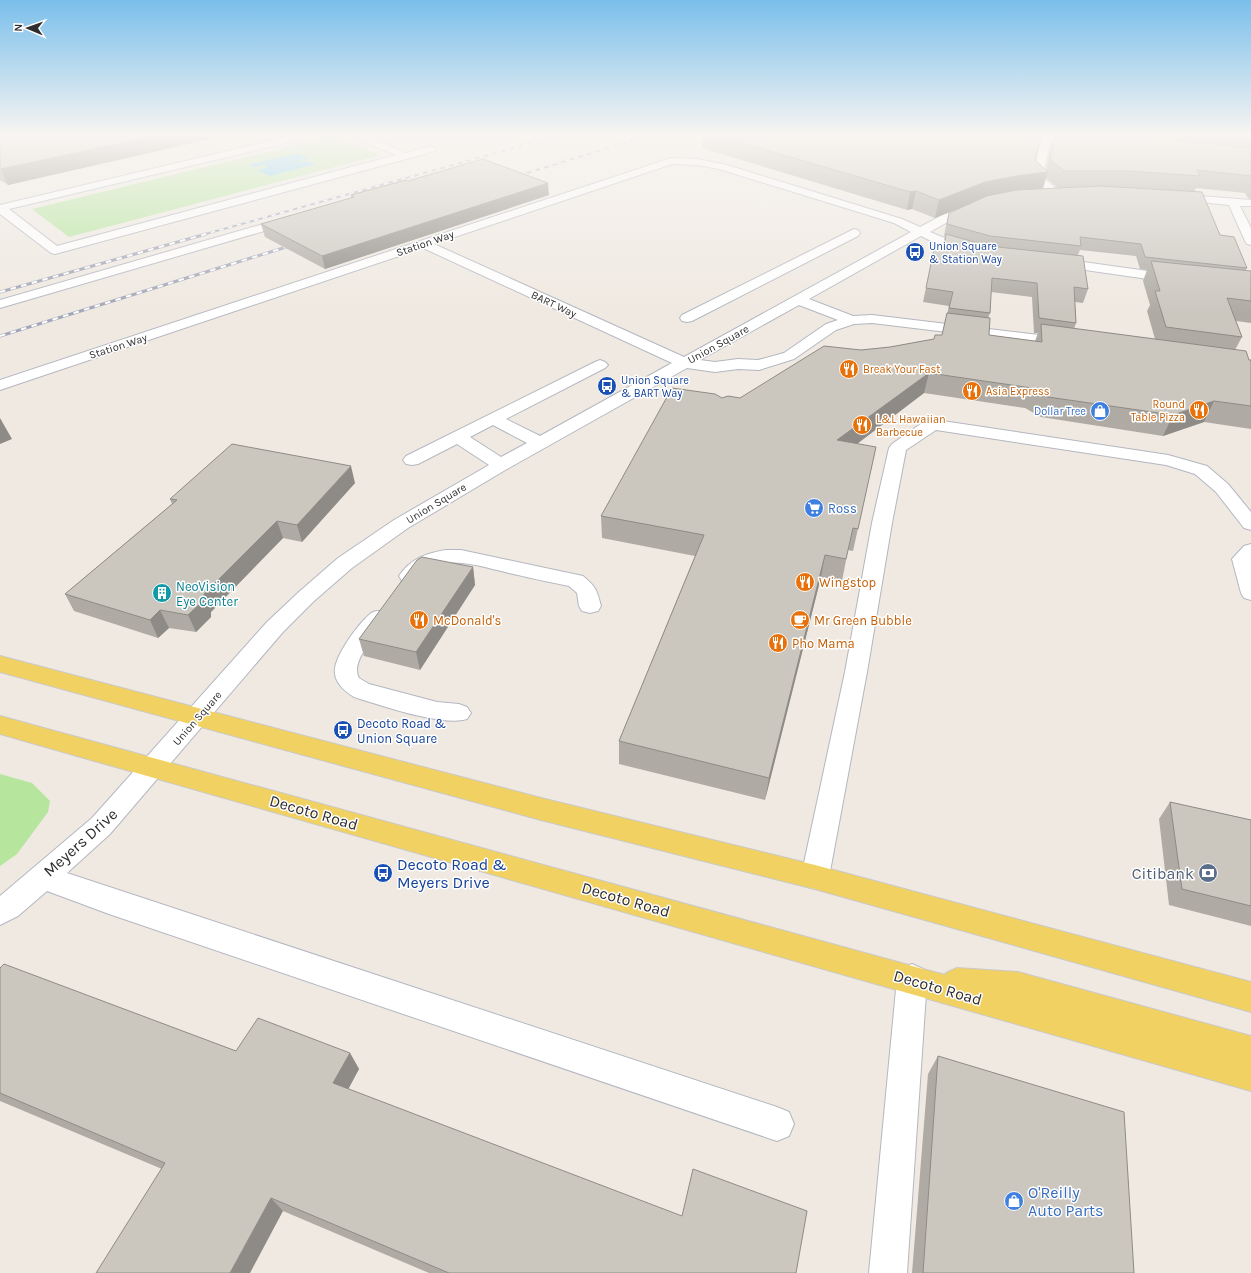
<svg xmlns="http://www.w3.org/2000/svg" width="1251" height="1273" font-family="Karla,sans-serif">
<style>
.green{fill:#b6e59e}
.water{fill:#75cff0}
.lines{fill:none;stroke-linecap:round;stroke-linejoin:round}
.minor-casing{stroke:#b4b7c1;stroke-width:2}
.major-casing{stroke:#c9c9c9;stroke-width:2}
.minor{fill:#fff;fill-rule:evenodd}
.major{fill:#f2d163;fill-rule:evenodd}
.rail-far1-casing{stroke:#a3a6b8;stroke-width:2}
.rail-casing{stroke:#a3a6b8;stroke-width:3}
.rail-far1{stroke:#fff;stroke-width:1.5;stroke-dasharray:4.5;stroke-linecap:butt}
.rail{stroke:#fff;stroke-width:2;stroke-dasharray:5.5;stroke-linecap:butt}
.wall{fill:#afaba4;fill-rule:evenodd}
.shaded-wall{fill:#8e8b86}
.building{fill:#cbc7bf;stroke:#8e8b86}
.labels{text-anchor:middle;stroke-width:3;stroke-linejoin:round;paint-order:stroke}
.far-street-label{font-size:11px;fill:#2e2e2e;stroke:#fff}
.far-transit-label{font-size:11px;fill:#164399;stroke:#fff;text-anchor:start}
.far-food-label{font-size:11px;fill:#c56008;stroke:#fff;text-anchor:start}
.far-shop-label{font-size:11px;fill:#366cbe;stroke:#fff;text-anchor:end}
.shop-label{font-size:13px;fill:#366cbe;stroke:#fff;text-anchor:start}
.food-label{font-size:13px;fill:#c56008;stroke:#fff;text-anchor:start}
.culture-label{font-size:13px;fill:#0d838f;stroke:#fff;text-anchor:start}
.transit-label{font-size:13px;fill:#164399;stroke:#fff;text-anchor:start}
.near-street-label{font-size:16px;fill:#2e2e2e;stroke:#fff}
.near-transit-label{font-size:16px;fill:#164399;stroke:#fff;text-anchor:start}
.near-service-label{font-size:16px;fill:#4e5e75;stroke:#fff;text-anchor:end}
.near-shop-label{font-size:16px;fill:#366cbe;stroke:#fff;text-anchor:start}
</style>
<rect width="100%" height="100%" fill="#efe9e1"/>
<path class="green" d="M333,136L380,155L69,237L32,209Z
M0,774L32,783L50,801L48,812L17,854L0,866Z"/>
<path class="water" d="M297,153L309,158L299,161L302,162L308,161L316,164L270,176L257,170L268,167L264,165L254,167L248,165Z"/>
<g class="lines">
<defs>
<path id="minor" d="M295,135H312L307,138L9,209L57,246L396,155L353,137L351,135H364L406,153L431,146L436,149L435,151L410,158L55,254L51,253L0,214V205Z
M1005,135H1036L1083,140L1088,143L1083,146L1050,142L1043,177L1061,193L1055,196L1051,195L1032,178L1041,141L1010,138Z
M671,158L697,159L727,165L902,219L920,227C934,220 965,200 979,204L981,206L979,208L960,215L930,232L942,237L976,247L978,250L976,253C965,255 932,242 921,236L809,299L853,316L872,315L1065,338L1070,339L1072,342L1070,345L1065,346L872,323L854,324L836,330L794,359L759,370L738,369L715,372L687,368L507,469L408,528L352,568L314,601L283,632L110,834L67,873L777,1107L789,1112L794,1124L789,1136L777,1141L109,914L47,891L18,916L0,925V896L92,818L267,622L300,591L338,558L394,520L489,465L457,444L418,464L412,465L406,464L403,460L406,456L595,362L600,360L605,362L608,365L605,368L506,419L540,436L672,363L423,248L0,390V380ZM672,164L697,165L719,169L894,223L911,232L684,357L434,244ZM799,305L838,320L826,324L784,353L758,360L738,359L715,362L700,360ZM493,425L527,443L501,457L470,437Z
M1174,194L1251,200V206H1240L1251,228V245L1247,244L1245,241L1229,205L1170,199L1168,197Z
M291,216L295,218L297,220L295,222L0,308V300Z
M854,229L858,230L860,233L858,236L692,321L687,322L682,321L680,318L682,315Z
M1055,258L1176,275L1181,276L1183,279L1181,282L1176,283L1050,265L1049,262L1050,259Z
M936,420L1168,455L1207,466L1228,484L1251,512V530L1244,528L1216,492L1195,474L1166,465L936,430L906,450L892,523L867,672L829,877L825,886L815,889L805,886L801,877L845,672L872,523L889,448L892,444L922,423Z
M1251,544V600L1244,598L1241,593L1232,559L1244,546Z
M446,550H461L583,576C596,587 597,590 601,606L598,611L590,613L582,611L579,606L577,593L569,586C545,581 521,576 497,570C480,566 462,561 445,563C425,565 421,586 402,581L399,576C410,559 427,553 446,550Z
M378,611L386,613L389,618C380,632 349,660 359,678L369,684L437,702L459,704L467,707L471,713L467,719C443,727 380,705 354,697C346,692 336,684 335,674C332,659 358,624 370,614C372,612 375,611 378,611Z
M912,964L923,969L927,979L907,1273H869L897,979L901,969Z"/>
<path id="major" d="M0,656L541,798L815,865L1251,982V1012L815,889L541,820L0,672Z
M0,716L945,975L946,973L957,968L1018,972L1251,1036V1091L0,734Z"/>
</defs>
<use href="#minor" class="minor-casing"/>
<use href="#major" class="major-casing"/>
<use href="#minor" class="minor"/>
<use href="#major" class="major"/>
<defs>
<path id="rail-far1" d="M514,177L650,135
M202,235L560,135"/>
<path id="rail" d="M0,292L206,234
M0,336L296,244"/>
</defs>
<use href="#rail-far1" class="rail-far1-casing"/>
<use href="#rail" class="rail-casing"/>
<use href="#rail-far1" class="rail-far1"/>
<use href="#rail" class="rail"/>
</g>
<path class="wall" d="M0,135L210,139L8,185L0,180Z
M702,135H1042L1035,160L1046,171L1051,145L1054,136L1045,135H1251V199L1248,198L1245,193L1196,188L1194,192L1220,235L1247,268L1245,271H1251V323L1236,321L1242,337L1235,350L1249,360H1251V429L1204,422L1163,436L1041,417L1025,408L924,393L857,444L876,447L853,551L848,550L842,581L821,577L765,800L619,764V741L695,556L602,538L601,516L722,398H740L861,350L890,347L934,339L942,335L949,306L923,302L934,249L942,250L945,236H944L946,225L949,213L955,210L935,218L912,209L907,210L702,148ZM1046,178L1058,188L1043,189ZM1080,250L1136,256L1140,269L1147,270L1143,281L1150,305L1147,311L1155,339L1074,329L1076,323L1075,302L1083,303L1088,289L1078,255ZM991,292L1032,297L1034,333H1038L1035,341L989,335L988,318L990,313Z
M408,181L549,195L325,269L265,237L261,224L351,198V195Z
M355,483L302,542L283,538L211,612V617L196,632L169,628L158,638L74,611L65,594L172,504L170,499Z
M473,567L475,585L420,670L364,656L359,639Z
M1170,802L1251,820V926L1169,905L1159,819Z
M0,968L236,1051L350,1053L359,1069L348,1089L796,1273H429L283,1211L162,1169L0,1101Z
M938,1056L1134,1273H912L928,1074Z"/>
<path class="shaded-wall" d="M158,135H209L210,139L8,185L1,169Z
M1048,172L1042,190L980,200L935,218L939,200L985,182L1016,176Z
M548,183L549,195L325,269L322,256Z
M916,191L912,209L907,210L910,192Z
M929,373L924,393L833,462L837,440Z
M1214,401L1204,422L1163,436L1173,415Z
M0,418L12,439L0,444Z
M351,466L355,483L302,542L297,525Z
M277,521L283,538L211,612V617L196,632L188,615L204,594Z
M825,555L821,577L765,800L769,778Z
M473,567L475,585L420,670L416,652Z
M160,610L169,628L158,638L150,620Z
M350,1053L359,1069L343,1099L333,1083Z
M271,1198L283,1211L250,1273H230Z"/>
<path class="building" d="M0,135H158L1,169H0Z
M715,135H1042L1035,160L1048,172L1016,176L985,182L939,200L916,191L910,192Z
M1055,135H1121L1251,148V176L1197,170L1200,176L1128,171H1064L1050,159Z
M1208,135H1251V139Z
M483,159L548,183L322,256L261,224L354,197L351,195L406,180L408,181Z
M1100,186L1202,192L1220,235L1234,237L1247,268L1145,257L1141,244L1080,237L1081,246L990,236L947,224L949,213L987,196L1017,190Z
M946,234L988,246L1083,256L1088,289L1074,287L1076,323L1039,318L1037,283L992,278L990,313L949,308L953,292L926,288L934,249L944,251Z
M1151,261L1251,271V301L1227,298L1242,337L1166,327L1155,291H1160Z
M947,313L990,318L989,335L1042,342L1041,324L1246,351L1249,360H1251V406L1214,401L1173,415L1048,397L1032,388L929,373L837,440L876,447L858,529L853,528L846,559L825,555L769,778L619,741L704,535L601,516L672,388L715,394L722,398L728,396L740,398L824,346L861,350L890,347L934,339L935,335H942Z
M232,444L351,466L297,525L277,521L204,594V600L188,615L160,610L150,620L65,594L177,500L170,499Z
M422,557L473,567L416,652L359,639L417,560Z
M1170,802L1251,820V906L1182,889Z
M4,964L236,1051L258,1018L350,1053L333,1083L682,1216L693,1169L807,1211L796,1273H449L271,1198L230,1273H96L165,1163L0,1093V968Z
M938,1056L1124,1112L1134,1273H923Z"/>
<linearGradient id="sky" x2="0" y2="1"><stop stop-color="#7abfeb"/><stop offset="0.43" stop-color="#f8f5f2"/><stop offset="1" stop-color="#f8f5f2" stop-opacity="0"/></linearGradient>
<rect width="1251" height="313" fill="url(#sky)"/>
<defs>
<symbol id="bus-disc" viewBox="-11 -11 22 22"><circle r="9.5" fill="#1a4fb4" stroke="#fff"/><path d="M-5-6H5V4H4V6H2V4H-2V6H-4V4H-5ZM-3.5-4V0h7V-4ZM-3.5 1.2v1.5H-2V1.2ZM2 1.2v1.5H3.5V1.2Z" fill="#fff"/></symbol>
<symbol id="restaurant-disc" viewBox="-11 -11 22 22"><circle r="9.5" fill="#e8710a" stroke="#fff"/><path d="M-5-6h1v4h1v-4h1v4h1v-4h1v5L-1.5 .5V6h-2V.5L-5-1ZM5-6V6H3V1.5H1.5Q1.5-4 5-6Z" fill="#fff"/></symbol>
<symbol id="shop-disc" viewBox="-11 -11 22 22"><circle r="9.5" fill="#3f7fe0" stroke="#fff"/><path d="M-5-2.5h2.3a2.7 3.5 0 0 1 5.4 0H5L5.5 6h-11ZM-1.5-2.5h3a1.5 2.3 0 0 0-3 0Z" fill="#fff"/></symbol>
<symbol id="supermarket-disc" viewBox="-11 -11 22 22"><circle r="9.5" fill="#3f7fe0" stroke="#fff"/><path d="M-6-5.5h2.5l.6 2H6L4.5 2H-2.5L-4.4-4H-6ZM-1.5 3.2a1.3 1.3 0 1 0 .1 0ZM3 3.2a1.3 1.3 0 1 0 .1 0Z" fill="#fff"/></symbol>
<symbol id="building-disc" viewBox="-11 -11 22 22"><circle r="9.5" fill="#0f9aa8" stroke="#fff"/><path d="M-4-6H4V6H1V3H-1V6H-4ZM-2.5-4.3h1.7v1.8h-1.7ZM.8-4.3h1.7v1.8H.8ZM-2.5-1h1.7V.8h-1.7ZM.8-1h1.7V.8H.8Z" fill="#fff"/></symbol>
<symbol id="cafe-disc" viewBox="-11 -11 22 22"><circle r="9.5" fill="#e8710a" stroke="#fff"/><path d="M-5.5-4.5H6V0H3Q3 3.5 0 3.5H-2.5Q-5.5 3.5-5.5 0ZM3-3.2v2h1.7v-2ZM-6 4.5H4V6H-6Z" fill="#fff"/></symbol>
<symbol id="bank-disc" viewBox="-11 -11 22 22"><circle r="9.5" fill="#5c6f8a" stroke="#fff"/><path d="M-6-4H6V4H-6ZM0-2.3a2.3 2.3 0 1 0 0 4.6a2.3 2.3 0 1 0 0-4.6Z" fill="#fff"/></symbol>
</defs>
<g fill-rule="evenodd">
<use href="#bus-disc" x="904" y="241" width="22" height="22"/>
<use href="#restaurant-disc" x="838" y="358" width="22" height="22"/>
<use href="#bus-disc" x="596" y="375" width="22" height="22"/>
<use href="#restaurant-disc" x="961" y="380" width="22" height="22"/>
<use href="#restaurant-disc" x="1188" y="399" width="22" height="22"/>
<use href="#shop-disc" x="1089" y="400" width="22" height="22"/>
<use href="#restaurant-disc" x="851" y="414" width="22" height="22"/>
<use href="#supermarket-disc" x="803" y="497" width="22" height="22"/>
<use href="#restaurant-disc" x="794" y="571" width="22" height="22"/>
<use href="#building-disc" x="151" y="582" width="22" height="22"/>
<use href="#restaurant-disc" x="408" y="609" width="22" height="22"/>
<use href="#cafe-disc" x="789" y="609" width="22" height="22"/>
<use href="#restaurant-disc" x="767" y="632" width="22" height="22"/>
<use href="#bus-disc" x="332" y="719" width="22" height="22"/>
<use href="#bus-disc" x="372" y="862" width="22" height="22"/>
<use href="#bank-disc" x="1197" y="862" width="22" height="22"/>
<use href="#shop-disc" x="1003" y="1190" width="22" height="22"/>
</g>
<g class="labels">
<g class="far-street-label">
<text transform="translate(425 243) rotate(-19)" y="4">Station Way</text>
<text transform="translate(554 304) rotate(25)" y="4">BART Way</text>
<text transform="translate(718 344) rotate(-29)" y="4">Union Square</text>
<text transform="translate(118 346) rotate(-18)" y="4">Station Way</text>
<text transform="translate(436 503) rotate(-31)" y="4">Union Square</text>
<text transform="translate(197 718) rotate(-49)" y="4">Union Square</text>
</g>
<g class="far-transit-label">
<text x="929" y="250">Union Square<tspan x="929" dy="13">&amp; Station Way</tspan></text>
<text x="621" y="384">Union Square<tspan x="621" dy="13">&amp; BART Way</tspan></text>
</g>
<g class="far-food-label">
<text x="863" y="373">Break Your Fast</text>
<text x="986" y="395">Asia Express</text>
<text x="1185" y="408" text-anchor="end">Round<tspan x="1185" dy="13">Table Pizza</tspan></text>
<text x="876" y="423">L&amp;L Hawaiian<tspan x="876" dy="13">Barbecue</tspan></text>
</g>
<g class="far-shop-label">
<text x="1086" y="415">Dollar Tree</text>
</g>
<g class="shop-label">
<text x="828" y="513">Ross</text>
</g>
<g class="food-label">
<text x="819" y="587">Wingstop</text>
<text x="433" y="625">McDonald's</text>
<text x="814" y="625">Mr Green Bubble</text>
<text x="792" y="648">Pho Mama</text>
</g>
<g class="culture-label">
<text x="176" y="591">NeoVision<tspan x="176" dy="15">Eye Center</tspan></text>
</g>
<g class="transit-label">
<text x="357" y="728">Decoto Road &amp;<tspan x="357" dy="15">Union Square</tspan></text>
</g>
<g class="near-street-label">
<text transform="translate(314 812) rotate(16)" y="6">Decoto Road</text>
<text transform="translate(80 842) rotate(-42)" y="6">Meyers Drive</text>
<text transform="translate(626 899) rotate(16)" y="6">Decoto Road</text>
<text transform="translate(938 987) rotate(16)" y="6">Decoto Road</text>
</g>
<g class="near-transit-label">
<text x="397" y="870">Decoto Road &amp;<tspan x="397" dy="18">Meyers Drive</tspan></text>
</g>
<g class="near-service-label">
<text x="1194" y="879">Citibank</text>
</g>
<g class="near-shop-label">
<text x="1028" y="1198">O'Reilly<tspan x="1028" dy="18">Auto Parts</tspan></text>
</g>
</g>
<g transform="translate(28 28) rotate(272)" stroke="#ffffff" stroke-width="3" paint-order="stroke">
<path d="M0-3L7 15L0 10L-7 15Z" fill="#2e2e2e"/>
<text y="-6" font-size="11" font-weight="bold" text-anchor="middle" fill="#2e2e2e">N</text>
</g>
</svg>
